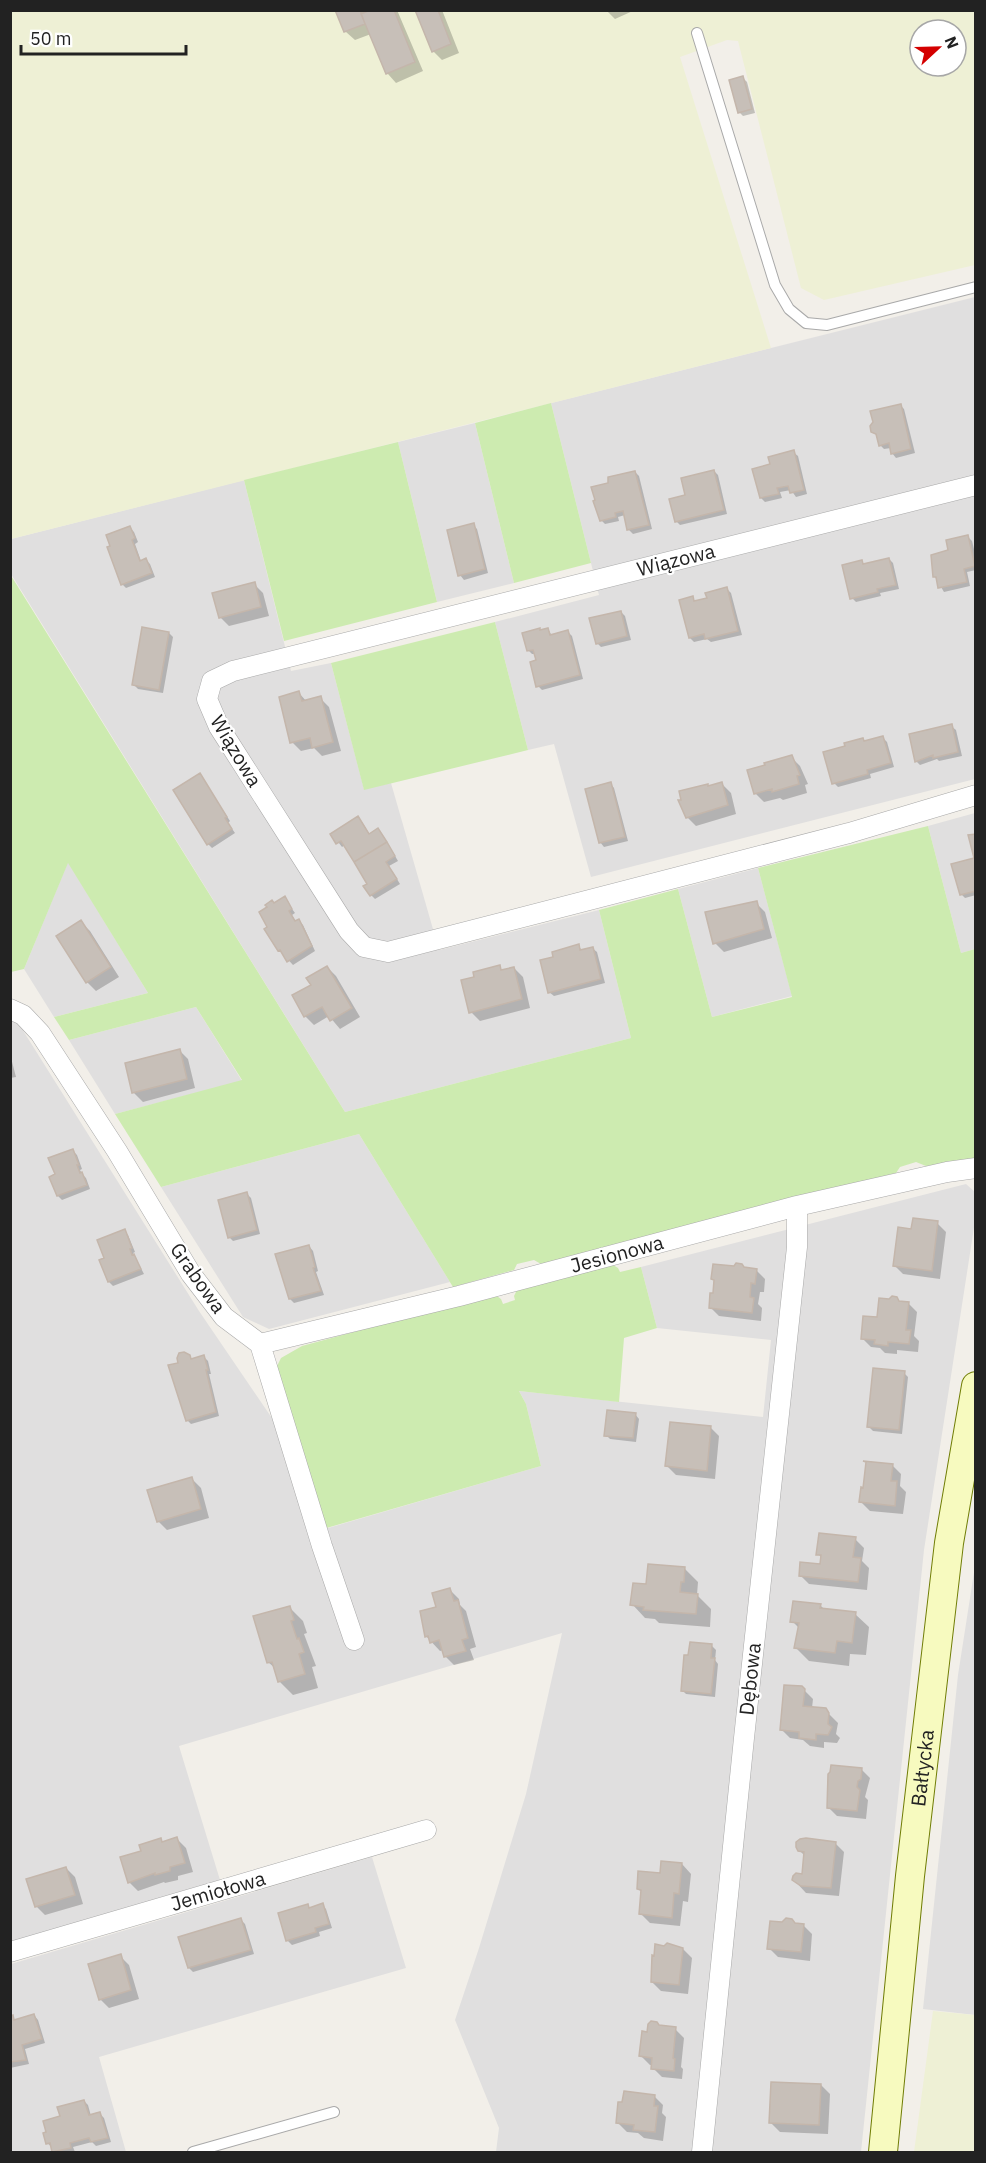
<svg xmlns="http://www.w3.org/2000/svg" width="986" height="2163" font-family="'IBM Plex Sans',sans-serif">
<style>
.residential{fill:#e0dfdf}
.farmland{fill:#eef0d5;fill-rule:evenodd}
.grass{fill:#cdebb0}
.shadow{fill:#0003}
.building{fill:#c7bfb8;stroke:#c4b6ab;stroke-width:1.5}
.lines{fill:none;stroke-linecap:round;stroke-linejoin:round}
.lane-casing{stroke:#a9a9a9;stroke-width:12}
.street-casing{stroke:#a9a9a9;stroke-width:21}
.secondary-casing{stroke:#707d05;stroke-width:30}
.lane{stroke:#fff;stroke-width:10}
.street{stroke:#fff;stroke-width:20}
.secondary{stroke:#f7fabf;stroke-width:28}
.labels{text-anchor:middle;stroke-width:4.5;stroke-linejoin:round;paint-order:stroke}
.street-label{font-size:20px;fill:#222;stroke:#fff}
</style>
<rect width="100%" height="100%" fill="#f2efe9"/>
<path class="residential" d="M975,297V779L591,877L554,744L528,750L495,622L599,595L551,403Z
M475,423L514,583L437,602L398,442Z
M244,480L291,671L331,663L364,789L391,783L439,950L599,910L631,1038L345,1112L11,574V539Z
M975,813V949L961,953L928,826Z
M68,862L148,993L54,1017L24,969Z
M758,868L792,996L712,1017L678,889Z
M196,1007L242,1081L115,1114L69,1040Z
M11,1018L17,1021L199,1311L278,1427L311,1533L541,1466L526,1404L519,1391L763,1417L771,1340L657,1328L641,1267L966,1184L975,1192V1221L924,1550L861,2152H496L499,2128L455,2020L479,1948L526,1794L562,1633L179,1746L220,1880L11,1942Z
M359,1134L450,1282L269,1329L243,1317L161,1187Z
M975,1566V2015L923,2009L958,1675Z
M372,1857L406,1968L99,2057L126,2152H11V1964Z"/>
<path class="farmland" d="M10,11H975V265L824,300L801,288L738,41L727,40L680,57L771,348L11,539ZM920,30H956V66H920Z
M933,2011L975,2015V2152H914Z"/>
<path class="grass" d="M551,403L591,563L514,583L475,423Z
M398,442L437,602L284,641L244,480Z
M10,574L345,1112L631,1038L599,910L678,889L712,1017L792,997L758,868L928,826L961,953L975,949V1161L926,1166L916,1162L900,1167L896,1173L541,1264L534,1260L517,1264L514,1270L453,1287L359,1134L161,1187L115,1114L242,1080L196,1007L69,1040L54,1017L148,993L68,863L24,969L11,972Z
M495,622L528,750L364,790L331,663Z
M610,1263L618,1268L620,1272L641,1267L657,1328L624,1338L619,1402L519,1391L526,1404L541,1466L323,1529L275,1370L281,1358L302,1346L494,1294L501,1299L503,1304L515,1300L514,1296L518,1288Z"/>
<path class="shadow" d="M337,10H364L366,14L374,10H397L423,71L396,83L388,74L371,34L355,40L346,32Z
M417,10H442L459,53L442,60L433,51Z
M606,10H635L615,19Z
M743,78L747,82L755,113L743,116L739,112Z
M900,405L904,409L915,453L896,458L892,453L891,448L884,449L880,445L877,436L873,431Z
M793,452L798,456L807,494L796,497L791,490L780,492L782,498L765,502L761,498L772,465Z
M714,471L718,475L727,514L680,525L676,521L687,496Z
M635,472L639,476L652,529L633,534L629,530L625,515L618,517L619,521L605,524L601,520L609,484Z
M473,525L477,529L488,573L464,580L460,575Z
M130,528L134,532L138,542L135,544L141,561L146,560L150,564L155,577L126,588L122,584Z
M968,537L972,541L976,557V570L967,572L970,586L944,592L935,577L950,551Z
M889,559L893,563L899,589L880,593L881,596L856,602L852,598L861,562L864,565Z
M254,584L263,593L269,616L229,626L220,617Z
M727,589L731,593L742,635L711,642L707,639L694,642L690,638L692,598L696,602L708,599Z
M621,612L625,616L631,640L601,647L597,643Z
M548,629L552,636L568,632L572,636L583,679L542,690L538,686L535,654H532L528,650Z
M169,633L173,637L163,693L138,689L134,685Z
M299,693L307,702L320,698L329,707L341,751L322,756L314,748L301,751L292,742Z
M951,726L956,730L962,756L939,761L937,759L920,765L916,761Z
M883,738L887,742L894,767L870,774L871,778L838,787L834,783L847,747L863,739L866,743Z
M791,757L800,766L808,784L805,785L807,793L783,800L780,798L764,802L755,793Z
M200,775L230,821L228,823L235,833L212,848L208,844Z
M610,783L614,788L628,841L604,847L600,842Z
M722,784L731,793L736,814L696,826L687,817L709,787Z
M362,822L370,835L382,834L398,861L389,866L400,884L375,899L371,895L369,884L345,845L342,847L332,834Z
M976,859V895L965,898L961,894Z
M284,898L295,913L292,915L296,923L299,921L303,925L315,951L293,965L279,950L269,927L274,904Z
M756,903L765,912L772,938L724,952L715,943Z
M81,922L90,931L119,977L96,991L87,982L58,937Z
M578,946L583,951L592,948L597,952L605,983L554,996L549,992L555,958Z
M327,967L336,976L360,1017L340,1029L329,1016L314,1025L305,1016L313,985Z
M499,967L503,971L514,968L523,977L530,1008L480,1021L471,1012L476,978Z
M179,1050L188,1059L195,1088L143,1102L134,1093L127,1064Z
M10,1054L16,1077L10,1078Z
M73,1151L77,1155L82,1169L80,1170L82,1174L86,1178L90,1189L62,1200L58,1196L57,1175Z
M247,1194L251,1198L260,1234L233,1241L229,1237Z
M937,1223L946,1232L940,1279L903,1274L894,1265L913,1231Z
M124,1231L128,1235L135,1252L133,1253L144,1274L113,1286L109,1282L106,1259Z
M309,1246L313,1251L318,1271L316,1272L324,1295L294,1303L290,1299Z
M745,1269L756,1270L765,1279L764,1292H760L758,1304L762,1308L761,1321L719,1316L710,1307L714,1295Z
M900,1302L908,1303L917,1312L914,1336L919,1341L918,1352L897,1350V1354L885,1353L880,1348L871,1347L862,1338L879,1319Z
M189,1356L193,1360L204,1357L208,1361L211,1374H209L219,1416L191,1424L187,1420L180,1364Z
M904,1373L908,1377L902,1434L873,1431L869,1427Z
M635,1414L639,1419L636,1442L610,1439L606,1435Z
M710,1427L719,1436L715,1479L676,1475L667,1466Z
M892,1465L901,1474L900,1486L906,1492L903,1514L870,1511L861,1502Z
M192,1479L201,1488L209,1518L167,1530L158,1521Z
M855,1539L864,1548L862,1561L869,1568L867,1590L809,1584L800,1575L821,1566L822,1558L818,1554Z
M685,1569L698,1582L697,1595L711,1609L710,1627L659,1623L655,1619L645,1618L632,1604L647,1586Z
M450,1590L459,1599L460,1605L466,1611L476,1647L470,1649L474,1660L454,1665L445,1656L444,1650L440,1651L426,1636L438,1608Z
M820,1605L825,1610L855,1614L869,1627L866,1655L850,1654L849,1666L809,1661L796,1648L800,1629L792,1621Z
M289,1607L303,1621L307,1633L304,1634L316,1666L312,1667L318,1688L293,1695L279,1681L276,1669L268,1662Z
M712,1646L716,1650L715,1660L718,1664L715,1697L686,1694L682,1690Z
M802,1688L813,1699L812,1708L825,1710L838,1723L836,1734L840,1738L837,1743L824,1742V1748L810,1746L803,1740L790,1738L781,1729Z
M861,1769L870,1778L865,1797L868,1800L866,1819L837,1816L828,1807Z
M177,1839L186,1848L193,1872L178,1876V1880L165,1883L164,1882L138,1891L129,1882L143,1852L161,1840L164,1843Z
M835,1843L844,1852L839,1896L806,1893L794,1880L803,1875L805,1856L799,1850Z
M682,1864L691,1874L688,1902L683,1901L680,1926L650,1923L641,1914L643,1893L638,1889Z
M66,1868L75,1877L83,1904L45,1915L36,1906Z
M322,1905L326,1909L332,1928L319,1932L320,1936L292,1945L287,1940L307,1906L310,1909Z
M241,1920L245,1924L254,1954L193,1972L189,1968Z
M783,1923L803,1925L812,1934L810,1961L778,1957L769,1948Z
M683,1949L692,1958L688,1994L661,1991L652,1982Z
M120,1956L129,1965L139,1999L109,2008L100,1999Z
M34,2015L38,2020L45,2043L25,2049L29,2064L10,2068V2018L13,2017L16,2021Z
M660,2027L675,2029L684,2038L681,2067L683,2069L682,2079L662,2077L653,2068V2065H650L641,2056L648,2033Z
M821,2085L830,2094L828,2134L780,2132L771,2123Z
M654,2096L663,2105L662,2113L666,2117L663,2141L644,2138L638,2133L627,2132L618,2123Z
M84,2101L88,2105L91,2116L100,2114L104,2118L111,2142L96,2146L92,2142L73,2147L75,2152H54L52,2147L47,2143L62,2117Z"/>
<path class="building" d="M335,10H360L365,24L344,32Z
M370,10H394L415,62L386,74L361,14Z
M415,10H438L451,44L432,52Z
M743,76L752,109L738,113L729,80Z
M901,404L911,449L891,454L889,443L879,446L876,434L871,432L870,426L873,422L870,411Z
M794,450L804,490L790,493L788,486L777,488L779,494L760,498L752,469L770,464L768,457Z
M714,470L724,510L675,522L669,499L685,495L681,478Z
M635,471L649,525L627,530L623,511L615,513L616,517L600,521L593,501L595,500L591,487L608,483V477Z
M474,523L485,569L458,576L447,530Z
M130,526L135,538L132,540L140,561L146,558L152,573L121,585L107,547L110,546L106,535Z
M968,535L975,566L964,569L967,582L938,588L936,577H933L931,555L948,550L946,540Z
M889,558L896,585L877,589L878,592L850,599L842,565L862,560L863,564Z
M255,582L261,607L219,618L212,593Z
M727,587L738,631L705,639L704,634L689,638L679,600L693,596L694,601L707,598L705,593Z
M621,611L627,636L596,644L589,618Z
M142,627L169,632L159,690L132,685Z
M540,628V630L548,628L550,635L568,630L580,675L536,687L530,662L536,660L533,650L527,651L522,633Z
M299,691L302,701L321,696L333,742L312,748L310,738L290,743L279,697Z
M952,724L958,752L933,758V755L915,762L909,734Z
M883,736L891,763L867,770L868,774L832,784L823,752L845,746L844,743L863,738L864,741Z
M792,755L800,775L797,776L799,784L772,792V789L754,794L747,770L765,765L764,763Z
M200,773L227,817L225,818L232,829L207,845L173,790Z
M611,782L625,837L599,843L585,789Z
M722,782L728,805L686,818L678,800H681L679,791L708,784V786Z
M358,816L369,834L378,828L387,842L354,862L341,841L336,844L330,834Z
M976,834V891L960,895L951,864L974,858L968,835Z
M387,842L395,856L386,862L397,879L370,896L363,886L367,884L354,862Z
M285,896L292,909L289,911L295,921L299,919L312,946L287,962L280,950L278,951L264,929L267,927L259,912L267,907L265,905L272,900L274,903Z
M757,901L764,929L713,944L705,912Z
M81,920L111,967L86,983L56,936Z
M579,944L580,950L593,947L601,979L548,993L540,960L553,957L552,952Z
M500,965L501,970L514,967L522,999L469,1013L461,980L474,977L473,972Z
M327,966L352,1008L330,1021L322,1007L304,1017L292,995L311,985L306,978Z
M180,1049L187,1079L132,1093L125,1063Z
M73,1149L79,1165H77L80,1173L82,1172L87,1185L57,1196L49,1177L55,1174L48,1158Z
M247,1192L257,1230L228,1238L218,1200Z
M913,1218L938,1221L932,1271L893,1266L898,1227L911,1229Z
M125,1229L132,1248L130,1249L132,1255L134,1254L141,1269L108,1282L99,1260L104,1258L97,1240Z
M309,1245L315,1267L313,1268L321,1291L289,1299L275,1254Z
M736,1263L742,1264L744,1267L757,1269L755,1284L751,1283L750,1297L754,1298L752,1313L709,1308L710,1293H713L714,1280L711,1279L713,1264L734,1266Z
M892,1296L897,1297L899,1301L909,1302L906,1330H911L909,1344L888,1342V1346L874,1344L875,1340L861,1339L863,1316L877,1317L879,1298L889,1299Z
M184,1352L190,1355L191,1359L204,1355L208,1370H206L216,1412L186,1421L168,1365L178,1363L177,1358L179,1353Z
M873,1368L905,1371L899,1430L867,1427Z
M607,1410L636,1413L633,1438L604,1436Z
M670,1422L711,1426L707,1471L665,1466Z
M863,1461L893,1464L891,1481H897L895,1506L859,1502L861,1487L863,1488L866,1462Z
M192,1477L201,1509L157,1522L147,1490Z
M819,1533L856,1537L853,1557L861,1558L858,1582L799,1576L800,1562L820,1564L821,1555H816Z
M648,1564L685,1567L684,1582H681L680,1592L698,1594L696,1614L643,1610L644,1607L630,1605L633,1583L646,1584Z
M450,1588L454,1601L458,1600L468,1638L462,1640L466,1651L444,1657L439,1640L430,1643L428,1636L425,1637L420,1611L436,1607L432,1593Z
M793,1601L821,1604L820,1608L856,1612L852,1643L837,1641L835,1653L794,1648L799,1623L790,1622Z
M290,1606L294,1620L291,1621L297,1639L299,1638L304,1652L299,1654L305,1674L278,1682L272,1662L267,1663L253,1616Z
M690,1642L712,1644L711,1658H715L711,1694L681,1691L684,1655H688Z
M784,1685L802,1686L805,1689L803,1706L826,1708L829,1713L828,1724L832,1727L828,1735L816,1734V1740L799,1738V1732L780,1730Z
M831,1765L862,1768L861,1779L858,1781L857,1787L860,1790L857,1811L827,1808L828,1774L830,1772Z
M177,1837L185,1863L170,1867V1871L155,1875V1873L128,1883L120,1857L141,1851L139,1845L161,1838L162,1842Z
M806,1838L836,1842L831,1888L801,1886L792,1880L793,1876L796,1873L802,1874L804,1852L798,1851L796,1847V1842L800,1839Z
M661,1861L682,1863L679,1894L674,1893L672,1918L639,1914L641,1890L637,1889L638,1871L660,1873Z
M66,1867L75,1895L35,1907L26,1879Z
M323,1903L329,1924L315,1928L316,1932L286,1941L278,1913L308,1904L309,1908Z
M241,1918L251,1950L188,1968L178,1937Z
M786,1918L792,1919L795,1923L804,1924L801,1952L767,1949L770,1921L782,1922Z
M667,1943L683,1948L679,1985L651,1982L652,1955L654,1956L655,1944L664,1946Z
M121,1954L131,1990L99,2000L88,1964Z
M34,2014L42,2039L22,2045L26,2060L10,2062V2016L13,2015L14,2020Z
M651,2021L657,2022L659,2025L676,2027L673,2058L675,2059L674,2071L651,2069L652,2058L639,2056L642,2031L647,2032L648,2024Z
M771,2082L821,2084L819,2125L769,2123Z
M624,2091L655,2095L654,2106H658L655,2132L633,2130L634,2125L616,2123L618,2102H622Z
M84,2100L89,2115L100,2112L108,2138L91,2142L89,2138L70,2143L71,2148L52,2152L50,2143L46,2144L43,2133L46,2132L43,2121L60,2116L57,2107Z"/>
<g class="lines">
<defs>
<path id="lane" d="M697,33L775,285L789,309L806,323L827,325L976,287
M193,2152L334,2112"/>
<path id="street" d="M976,485L233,671L212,681L207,699L219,727L349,931L364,947L388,952L849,833L976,795
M10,1009L23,1015L40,1033L117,1151L191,1274L224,1317L260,1344L322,1546L354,1640
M260,1344L459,1296L797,1206L947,1172L976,1168
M10,1952L426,1830
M702,2152L744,1738L797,1247V1206"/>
<g id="secondary">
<path id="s1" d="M883,2152L910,1876L949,1543L976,1386"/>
</g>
</defs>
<use href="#lane" class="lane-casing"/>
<use href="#street" class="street-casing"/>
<use href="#secondary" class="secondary-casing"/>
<use href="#lane" class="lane"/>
<use href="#street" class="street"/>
<use href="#secondary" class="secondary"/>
</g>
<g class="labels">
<g class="street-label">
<text transform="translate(676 560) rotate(-14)" y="7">Wiązowa</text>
<text transform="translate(236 751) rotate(59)" y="7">Wiązowa</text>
<text transform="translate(617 1254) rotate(-15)" y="7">Jesionowa</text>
<text transform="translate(198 1278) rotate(55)" y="7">Grabowa</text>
<text transform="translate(750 1679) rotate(-84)" y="7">Dębowa</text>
<text dy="7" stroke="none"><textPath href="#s1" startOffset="386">Bałtycka</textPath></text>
<text transform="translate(218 1891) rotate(-16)" y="7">Jemiołowa</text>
</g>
</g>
<rect width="986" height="2163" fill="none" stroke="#222222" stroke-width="24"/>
<g transform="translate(938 48) rotate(68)"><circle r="28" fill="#ffffff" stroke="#a7a7a7" stroke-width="1.5"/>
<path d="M0-4.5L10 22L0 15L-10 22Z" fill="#d40000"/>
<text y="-9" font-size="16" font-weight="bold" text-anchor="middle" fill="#222222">N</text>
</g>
<path d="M21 45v9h165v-9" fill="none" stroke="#222222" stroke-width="3"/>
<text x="30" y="45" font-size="18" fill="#222222" stroke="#ffffff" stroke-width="4.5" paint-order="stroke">50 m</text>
</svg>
